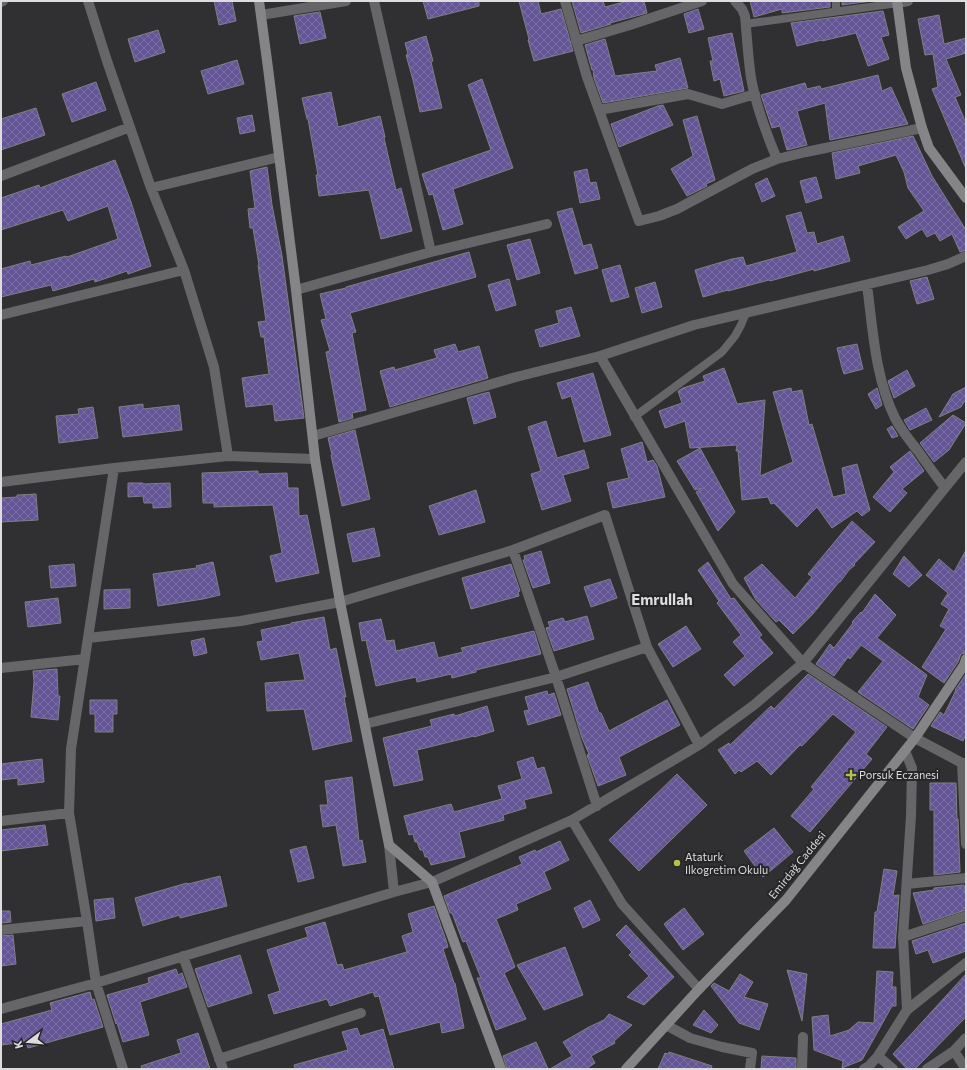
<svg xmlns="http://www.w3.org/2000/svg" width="967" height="1070" font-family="Commissioner,sans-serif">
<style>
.building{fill:url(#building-cross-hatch);stroke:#807f82}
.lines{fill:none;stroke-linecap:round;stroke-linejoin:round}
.lane{stroke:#666668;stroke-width:8}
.street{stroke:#666668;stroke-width:10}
.secondary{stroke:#858587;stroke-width:10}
.poi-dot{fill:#b7c147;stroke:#262528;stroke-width:1.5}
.labels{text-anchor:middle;stroke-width:4;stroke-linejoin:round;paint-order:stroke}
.poi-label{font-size:11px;fill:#ddddde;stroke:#262528;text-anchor:start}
.street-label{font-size:11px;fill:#ddddde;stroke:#262528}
.district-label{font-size:15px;font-weight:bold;fill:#ddddde;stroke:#262528}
</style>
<defs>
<pattern id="building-cross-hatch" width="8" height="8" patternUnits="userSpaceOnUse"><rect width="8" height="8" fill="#645696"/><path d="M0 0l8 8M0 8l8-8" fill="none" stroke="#7a6ea4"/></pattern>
</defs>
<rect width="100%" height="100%" fill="#302f32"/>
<path class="building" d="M214,1H232L236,21L219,25Z
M423,1H479V6L428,19Z
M519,1H538L541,14L561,9L573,51L534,61L528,40L529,39Z
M572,1H603L605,7L628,1H644L647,13L610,23L611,24L581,33Z
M750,1H830V7L782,13V9L754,17Z
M842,1H872L842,5Z
M698,9L704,29L689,33L684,14Z
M883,11L889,35L881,37L889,59L868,66L856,33L822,41V40L797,46L791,23Z
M320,12L326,38L300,44L294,16Z
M939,15L944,44L966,38V53L946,59L961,95L955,97L966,123V169L932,89L938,87L933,54L925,55L918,19Z
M158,30L165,52L135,62L128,39Z
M732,33L744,91L724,96L720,79L714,81L710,61H713L708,38Z
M426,36L433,61L431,62L442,108L420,112L413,80L406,55L408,54L405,43Z
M605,39L615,76L657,71L655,65L680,58L688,88L603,103L594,78L593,69L592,70L585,45Z
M237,60L244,84L208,94L201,71Z
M878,75L882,91L891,87L908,124L830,140L825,103L797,111L807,145L787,150L780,126L772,128L761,95L805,83L807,89L820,86L821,89Z
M482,79L513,168L453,189L463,224L443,230L433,194L429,195L422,174L491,150L468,85Z
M96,82L106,110L72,122L62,94Z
M331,92L338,127L380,116L385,137L384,138L396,190L401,188L412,231L381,239L369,190L319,196L316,175H318L308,119H307L302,98Z
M663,105L673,125L619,147L611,124L658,106Z
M36,108L45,135L1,150V119Z
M252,115L255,131L240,134L237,118Z
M697,116L715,180L706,184L707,186L687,196L671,169L693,156L683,120Z
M913,136L932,176L966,230V250L960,252L952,234L940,241L935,233L927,237L922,229L906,239L898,227L924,211L908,188L904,172L896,155L858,166L860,173L836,179L832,153Z
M115,160L131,202L151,266L128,274L127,271L95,282L94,279L53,291L51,285L1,297V269L30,261L31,265L66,256L67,257L118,239L108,206L68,221L63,210L1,230V198L39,185L40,188Z
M267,167L272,205L282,256L304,418L275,421L273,404L246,407L242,378L269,374L264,337H261L258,322L266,321L258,265H259L253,228H250L248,209L255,208L250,171Z
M587,169L590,183L596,182L600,199L580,203L574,172Z
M816,177L822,198L806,203L800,181Z
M767,178L775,196L762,202L755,184Z
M572,208L583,246L591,244L598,268L575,274L557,212Z
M801,212L807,233L814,232L817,244L843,236L850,261L814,271V269L770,281L769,280L728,291V290L703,297L695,270L732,259L743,257L746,266L797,252L786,216Z
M530,239L540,273L517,280L507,245Z
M469,252L476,277L350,313L356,332L352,333L366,410L352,413L353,418L339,422L326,352L330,351L321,320L326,319L320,294L346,288V287Z
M620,265L629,297L611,302L602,270Z
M927,277L934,299L917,304L910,281Z
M509,279L516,305L496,311L488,285Z
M655,282L662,307L642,313L635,288Z
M571,307L580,336L540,347L535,330L559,323L556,311Z
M455,344L458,352L479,346L488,378L390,407L380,371L394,367L395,370L437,358L434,350Z
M857,344L863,369L844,374L842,368L837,348Z
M724,368L737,404L765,400L760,476L793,462L773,392L791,388L792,392L802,390L809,425L812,424L833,497L846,494L842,468L857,464L870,510L862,516L857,511L832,528L817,507L797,527L774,503L771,504L768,497L742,500L738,451H736L737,445L690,448L685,421L665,428L659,411L682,403L678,391L683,388L705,381L703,376Z
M907,370L915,386L894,398L888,381Z
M593,373L611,435L584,442L571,396L562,399L557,383Z
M966,387V399L961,407L939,417L953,394Z
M877,388L882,405L876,409L868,394Z
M489,392L496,417L474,424L467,398Z
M143,404V409L179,405L182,430L123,437L119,407Z
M93,407L98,438L59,443L56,416L79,414L78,409Z
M926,408L932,420L910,430L904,420Z
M953,415L966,423L949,450L934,462L920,443Z
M546,421L557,458L584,450L589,468L563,475L571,501L542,510L531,474L541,471L528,427Z
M892,426L898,436L892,438L887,429Z
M355,430L370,499L342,506L331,455H332L328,438Z
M642,442L647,462L653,460L657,466L665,497L613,508L607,483L629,478L621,449Z
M700,448L735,512L718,531L696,492L702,488L695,490L677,461Z
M910,451L924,471L902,489L907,493L890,512L873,497L894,472L890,467Z
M258,471V474L287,473L288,488H298L299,516L307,515L319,573L276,582L270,556L282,553L273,505L214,507V503H203L202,473Z
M128,483H143V484L170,483L171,507L153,508V503H144L143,496L128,497Z
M476,490L485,522L439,535L429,506Z
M36,494L38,520L1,522V498L17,497V495Z
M852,521L875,542L854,564L855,565L849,570L840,582H839L812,615L793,634L779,620L776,622L756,600L744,578L762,564L795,598L812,577L808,574Z
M374,528L380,556L353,562L347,534Z
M966,550V653L961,654L958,662L944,683L922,667L946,629L940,626L949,609L941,604L948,593L926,575L939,559L954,572Z
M541,551L550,583L533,588L523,560H525L524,556Z
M904,556L922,575L909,587L893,574Z
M213,562L220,595L203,599L158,606L153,574L197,568L196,566Z
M708,562L731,599L734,598L762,635L759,637L773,653L734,686L724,675L745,656L733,642L741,635L717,603L719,601L698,570Z
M74,564L76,586L51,588L49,566Z
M511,564L520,591L518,592L519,596L471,609L462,578Z
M610,579L617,598L591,607L584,587Z
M130,589V608L104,609V590Z
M875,594L896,615L877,638L927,675L918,697L929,705L913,729L858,692L883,661L861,645L850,659L848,657L834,676L816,664L830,644L834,648L853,623L852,622L861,612L862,613Z
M58,598L61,623L28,627L25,602Z
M587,616L594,639L554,651L546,628L550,627L548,622L563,618L565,622Z
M324,617L330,650L336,648L346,697H344L352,741L329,746L313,750L304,709L267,711L265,683L305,680L299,653L261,660L257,642L263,641L261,630L291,624V623Z
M381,619L386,641L394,640L396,651L434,642L438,658L463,652L461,648L534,631L541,654L476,670V672L452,678L451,674L417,682L416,677L376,686L366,640L362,641L359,623Z
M686,626L701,649L673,667L658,644Z
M204,638L207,653L194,656L191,641Z
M57,669L58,696H60L58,720L31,717L34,681L33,671Z
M808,674L887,727L866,754L872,759L810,832L791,816L814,789L811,787L856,732L833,714L802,746L800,745L771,775L757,761L741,772L739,770L735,774L718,750L729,743L730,745L771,706L774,709Z
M966,674V734L963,741L931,726L940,712L944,715L956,690H955Z
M588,682L599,713H601L609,731L667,700L680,725L619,757L626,775L598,786L587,755L589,754L582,738L567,689Z
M547,691L548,695L554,693L561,715L528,725L524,711L529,710L525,697Z
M90,700H117V714H113V732H95V714H90Z
M487,706L494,731L474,737V736L417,750L423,780L394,786L383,738L432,726L430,720L454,714L455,716Z
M533,757L537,769L544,767L552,793L524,800L526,808L503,815L504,820L459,832L465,857L431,865L428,857H425L423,850H420L417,842H415L413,834L409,835L404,816L451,804L454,812L502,799L498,786L522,779L517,762Z
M42,759L44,782L18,785V778L1,780V764Z
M677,774L707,805L639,871L609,840Z
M352,777L359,841L362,840L366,862L343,866L336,825L323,827L320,805H328L325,781Z
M930,783H956L957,819H958L960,872L934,875V810H930Z
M45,825L48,845L1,851V830Z
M774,828L793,852L763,877L744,851Z
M560,841L569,860L544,872L551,889L516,904L518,910L496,919L515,967L504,973L526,1019L496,1030L477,978H481L466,941L463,942L452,913H450L444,896L522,864L519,857L535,850L536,852Z
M306,846L314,878L298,882L290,850Z
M884,869L897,871L893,896L899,895L895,948H873L875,912H877Z
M220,876L227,906L180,918V915L143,926L135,898L187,883L188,884Z
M964,885L966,896V910L923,924L913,893L934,890V888Z
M113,898L115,918L96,921L94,900Z
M590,900L600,920L583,928L574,908Z
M434,906L446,940L448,947L443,949L454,983H455L464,1028L442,1033L440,1022L390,1035L379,996L375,997L373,992L330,1006L327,999L274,1014L268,995L280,991L267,950L308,937L305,928L325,922L337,965L342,964L344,970L407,952L402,936L413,932L408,914Z
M684,908L704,934L683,950L664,924Z
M1,911H10L11,922L1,923Z
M966,923V951L933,963L928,950L916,954L912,941Z
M626,925L674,977L644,1005L627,997L649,976L629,955L632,952L616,935Z
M13,935L16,964L1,966V936Z
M565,947L583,995L544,1010L517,965Z
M240,955L252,993L208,1007L195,969Z
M176,969L178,975L182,973L187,987L140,1002L149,1035L123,1042L117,1023L116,1024L107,995L149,983L148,978Z
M787,970L807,974L802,1021Z
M877,971L893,972L892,987H896V1006H892L862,1060L842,1068L843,1061L814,1050L812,1017L828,1015L830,1036L849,1030L858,1022L874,1023Z
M740,974L753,982L744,997L768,1004L759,1030L739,1023L711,986L714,983L729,991Z
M966,974V1017L915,1069H907L893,1054Z
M90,992L92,1000L94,999L103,1027L28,1048L26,1042L1,1045V1024L52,1010L50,1003Z
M704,1010L718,1025L711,1033L693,1025Z
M609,1014L632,1025L614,1041L615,1043L591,1056L595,1063L586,1069H550L572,1056L563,1042L589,1027L604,1020Z
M357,1028L360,1036L383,1029L394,1069H295L294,1065L348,1050L342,1032Z
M198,1033L210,1069H142L141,1066L181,1053L177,1040Z
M536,1042L548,1069H507L503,1056Z
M669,1052L712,1066L711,1069H658L665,1053L668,1054Z
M762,1056L796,1058V1069H761Z"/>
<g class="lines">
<path class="lane" d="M836,1V11
M745,24L898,3
M634,417L722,352L735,336L741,325L746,313"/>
<path class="street" d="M88,1L107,61L151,188L184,270L214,367L228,456
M374,1L431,252
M565,1L587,77L639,221L659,216L677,209L752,169L777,159L806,152L922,128
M735,1L742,9L745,16C747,37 748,57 751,78C756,106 766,133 777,159
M1,2L3,1
M898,3L908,1
M261,15L346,1
M576,41L630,25L702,1
M599,110L688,94L722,104L755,94
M1,176L130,127
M151,188L279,157
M867,285C873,330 875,377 895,418C901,430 910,441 918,451C927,464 936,476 945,488
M296,290L431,252L547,224
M1,315L184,270
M600,356L733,584L803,663L915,738L962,763H966
M313,436L516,377L600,356L694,325L928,270L948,264L966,256
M114,468L71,749L69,813L87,921L96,983L123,1069
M1,482L114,468L228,456L315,459
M513,550L556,677L597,806
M88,638L241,621L340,602L513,550L605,515L647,647L699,745
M1,668L85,659
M365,724L556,677L647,647
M905,751L912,768L911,816L903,937L907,1010
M962,763L966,844
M572,820L622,904L699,989
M1,821L69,813
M389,845L394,892
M907,884L966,878
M1,930L87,921
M903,937L966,916
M183,956L223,1069
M1,1009L96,983L394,892L432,882L572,820L699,745L754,705L803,663L966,462
M666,1025L690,1038L722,1047L752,1053L750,1069
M954,1051L966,1069
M878,1056L893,1069
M219,1059L361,1013
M802,1069L803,1037
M864,1069L869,1066L878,1056L907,1010L966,963
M927,1069L954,1051L966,1038"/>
<path class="secondary" d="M259,1L268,68L296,290L315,459L340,602L389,845L432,882L501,1069
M897,1L906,68L922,128L929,148L966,198
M626,1069L699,989L786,900L915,738L964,665L966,659"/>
</g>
<g class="poi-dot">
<path d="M849 769h4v4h4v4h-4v4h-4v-4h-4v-4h4z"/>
<circle cx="677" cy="863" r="4"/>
</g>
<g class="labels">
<g class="poi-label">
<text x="859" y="779">Porsuk Eczanesi</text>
<text x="685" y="861">Ataturk<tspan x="685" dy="13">Ilkogretim Okulu</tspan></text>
</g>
<g class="street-label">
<text transform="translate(797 865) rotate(-51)" y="4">Emirdağ Caddesi</text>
</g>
<g class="district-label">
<text x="662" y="605">Emrullah</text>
</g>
</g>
<rect width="967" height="1070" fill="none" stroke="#ddddde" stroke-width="4"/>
<g transform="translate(28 1042) rotate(254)" stroke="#262528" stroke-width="3" paint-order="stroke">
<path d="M0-3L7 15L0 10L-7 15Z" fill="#ddddde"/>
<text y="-6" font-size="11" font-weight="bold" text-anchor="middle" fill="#ddddde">K</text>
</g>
</svg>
